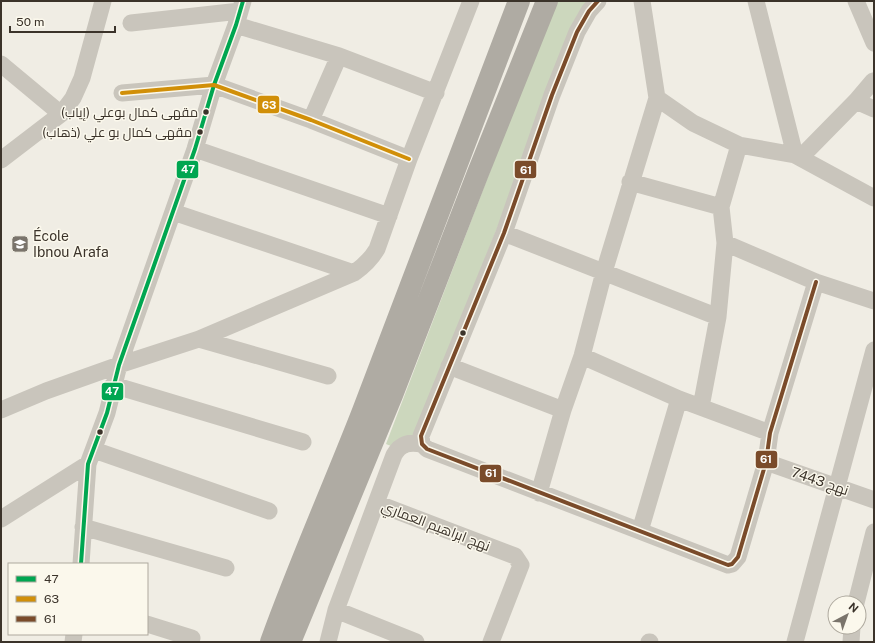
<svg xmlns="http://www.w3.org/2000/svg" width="875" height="643" font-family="'Public Sans',Cairo,sans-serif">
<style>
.green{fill:#ccd7bd}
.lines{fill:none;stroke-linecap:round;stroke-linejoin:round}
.street{stroke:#c9c5bc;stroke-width:17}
.highway{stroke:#afaba3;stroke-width:22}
.bus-1-casing{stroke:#fbf8ec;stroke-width:7}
.bus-2-casing{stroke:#fbf8ec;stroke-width:7}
.bus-3-casing{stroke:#fbf8ec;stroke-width:7}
.bus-1{stroke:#00a651;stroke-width:4}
.bus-2{stroke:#d18f08;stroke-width:4}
.bus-3{stroke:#7a4b2a;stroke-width:4}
.bus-dot{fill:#3b332a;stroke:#fbf8ec;stroke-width:1.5}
.labels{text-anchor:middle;stroke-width:3;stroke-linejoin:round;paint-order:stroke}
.bus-label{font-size:13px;fill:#3b332a;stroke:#fbf8ec;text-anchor:end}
.poi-label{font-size:14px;fill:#3b332a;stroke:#fbf8ec;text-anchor:start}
.street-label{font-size:14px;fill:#3b332a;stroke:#fbf8ec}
.line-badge{stroke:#fbf8ec;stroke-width:1.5}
.badge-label{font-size:11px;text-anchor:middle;font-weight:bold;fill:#fff}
</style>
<rect width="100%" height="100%" fill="#f0ede4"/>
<path class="green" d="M555,1H594L582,14L408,453L386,444Z"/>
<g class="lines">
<path class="street" d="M598,1L589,11L577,32L552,95L504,233L421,436L422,444L427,449L728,565L732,564L738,557L766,462L770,433L816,282
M756,1L795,155
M856,1L874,43
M131,23L240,11
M236,25L339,56L436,93
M1,64L61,114
M122,93L214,85L311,120L409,159
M657,98L693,123L739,145L795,155L874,198
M856,101L874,109
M311,120L339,56
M195,149L389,216
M801,157L856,101L873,81
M1,160L61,114L73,98L82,78L103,1
M630,182L721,207
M173,212L354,273
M504,233L718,317
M725,243L816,282L874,301
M199,339L328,376
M582,356L679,399L770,433
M449,366L563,410
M113,385L303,442
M701,407L718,317L725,243L721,207L739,145
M1,410L46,391L119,365L199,339L354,273C364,266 371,259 377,249L409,159L471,1
M94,450L269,511
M766,462L874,500
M539,493L563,410L582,356L604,272L657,98L642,1
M376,503L515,556L521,565L491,642
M1,519L88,464
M83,527L226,568
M640,531L679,399
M81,564L88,464L107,413L119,365L195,149L214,85L236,25L243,1
M856,603L874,532
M336,610L416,642
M147,624L192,638
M73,642L74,634
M328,642L336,610L394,455C401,443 409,442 422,444
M649,642H650
M795,642L874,350
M851,642L852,627"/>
<path class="highway" d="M271,642C299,564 333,488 363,411C416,275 467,138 519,1
M290,642L392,395L478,173L547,1"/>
<defs>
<path id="bus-1" d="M81,564L88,464L107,413L119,365L195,149L214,85L236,25L243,1"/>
<path id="bus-2" d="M122,93L214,85L311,120L409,159"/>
<path id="bus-3" d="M598,1L589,11L577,32L552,95L504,233L421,436L422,444L427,449L728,565L732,564L738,557L766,462L770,433L816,282"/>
</defs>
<use href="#bus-1" class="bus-1-casing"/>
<use href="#bus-2" class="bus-2-casing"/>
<use href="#bus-3" class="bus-3-casing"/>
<use href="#bus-1" class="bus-1"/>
<use href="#bus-2" class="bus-2"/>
<use href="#bus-3" class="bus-3"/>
</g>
<defs>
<symbol id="school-square" viewBox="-11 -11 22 22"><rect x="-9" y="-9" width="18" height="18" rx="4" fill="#7a746b" stroke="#fbf8ec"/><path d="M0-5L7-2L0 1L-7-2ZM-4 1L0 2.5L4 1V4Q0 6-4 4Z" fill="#fff"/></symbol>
</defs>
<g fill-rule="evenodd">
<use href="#school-square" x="10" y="234" width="20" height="20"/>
</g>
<g class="bus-dot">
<circle cx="206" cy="112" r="3.5"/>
<circle cx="200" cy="132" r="3.5"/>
<circle cx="463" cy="333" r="3.5"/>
<circle cx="100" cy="432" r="3.5"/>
</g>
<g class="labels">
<g class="bus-label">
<text x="198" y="117">مقهى كمال بوعلي (إياب)</text>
<text x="192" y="137">مقهى كمال بو علي (ذهاب)</text>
</g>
<g class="poi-label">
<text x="33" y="241">École<tspan x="33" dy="16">Ibnou Arafa</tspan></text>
</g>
<g class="street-label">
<text transform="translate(820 481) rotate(19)" y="5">نهج 7443</text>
<text transform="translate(436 526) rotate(21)" y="5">نهج ابراهيم العماري</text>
</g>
</g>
<g class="line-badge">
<rect x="257" y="95" width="23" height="19" rx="4" fill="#d18f08"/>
<rect x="176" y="160" width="23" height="19" rx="4" fill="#00a651"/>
<rect x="514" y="160" width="23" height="19" rx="4" fill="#7a4b2a"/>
<rect x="101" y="382" width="23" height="19" rx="4" fill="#00a651"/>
<rect x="755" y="450" width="23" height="19" rx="4" fill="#7a4b2a"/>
<rect x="479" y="464" width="23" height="19" rx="4" fill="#7a4b2a"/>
</g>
<g class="badge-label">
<text x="269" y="109">63</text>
<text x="188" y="173">47</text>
<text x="526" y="174">61</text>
<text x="112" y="395">47</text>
<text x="766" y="463">61</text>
<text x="491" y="477">61</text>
</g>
<rect width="875" height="643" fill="none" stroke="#3b332a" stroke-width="4"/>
<rect x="8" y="563" width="140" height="72" fill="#fbf8ec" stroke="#aea99e"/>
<rect x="16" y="576" width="20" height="6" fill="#00a651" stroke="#aea99e"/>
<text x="44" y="583" font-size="12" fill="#3b332a">47</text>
<rect x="16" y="596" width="20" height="6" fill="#d18f08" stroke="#aea99e"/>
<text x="44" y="603" font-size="12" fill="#3b332a">63</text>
<rect x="16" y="616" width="20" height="6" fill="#7a4b2a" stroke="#aea99e"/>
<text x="44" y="623" font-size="12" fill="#3b332a">61</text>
<g transform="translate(847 615) rotate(41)"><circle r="19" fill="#fbf8ec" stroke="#aea99e"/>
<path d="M0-3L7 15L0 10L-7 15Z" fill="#7a746b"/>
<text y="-6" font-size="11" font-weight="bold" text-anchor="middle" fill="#3b332a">N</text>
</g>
<path d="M10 26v6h105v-6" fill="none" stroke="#3b332a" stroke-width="2"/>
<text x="16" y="26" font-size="12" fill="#3b332a" stroke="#fbf8ec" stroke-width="3" paint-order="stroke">50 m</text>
</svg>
